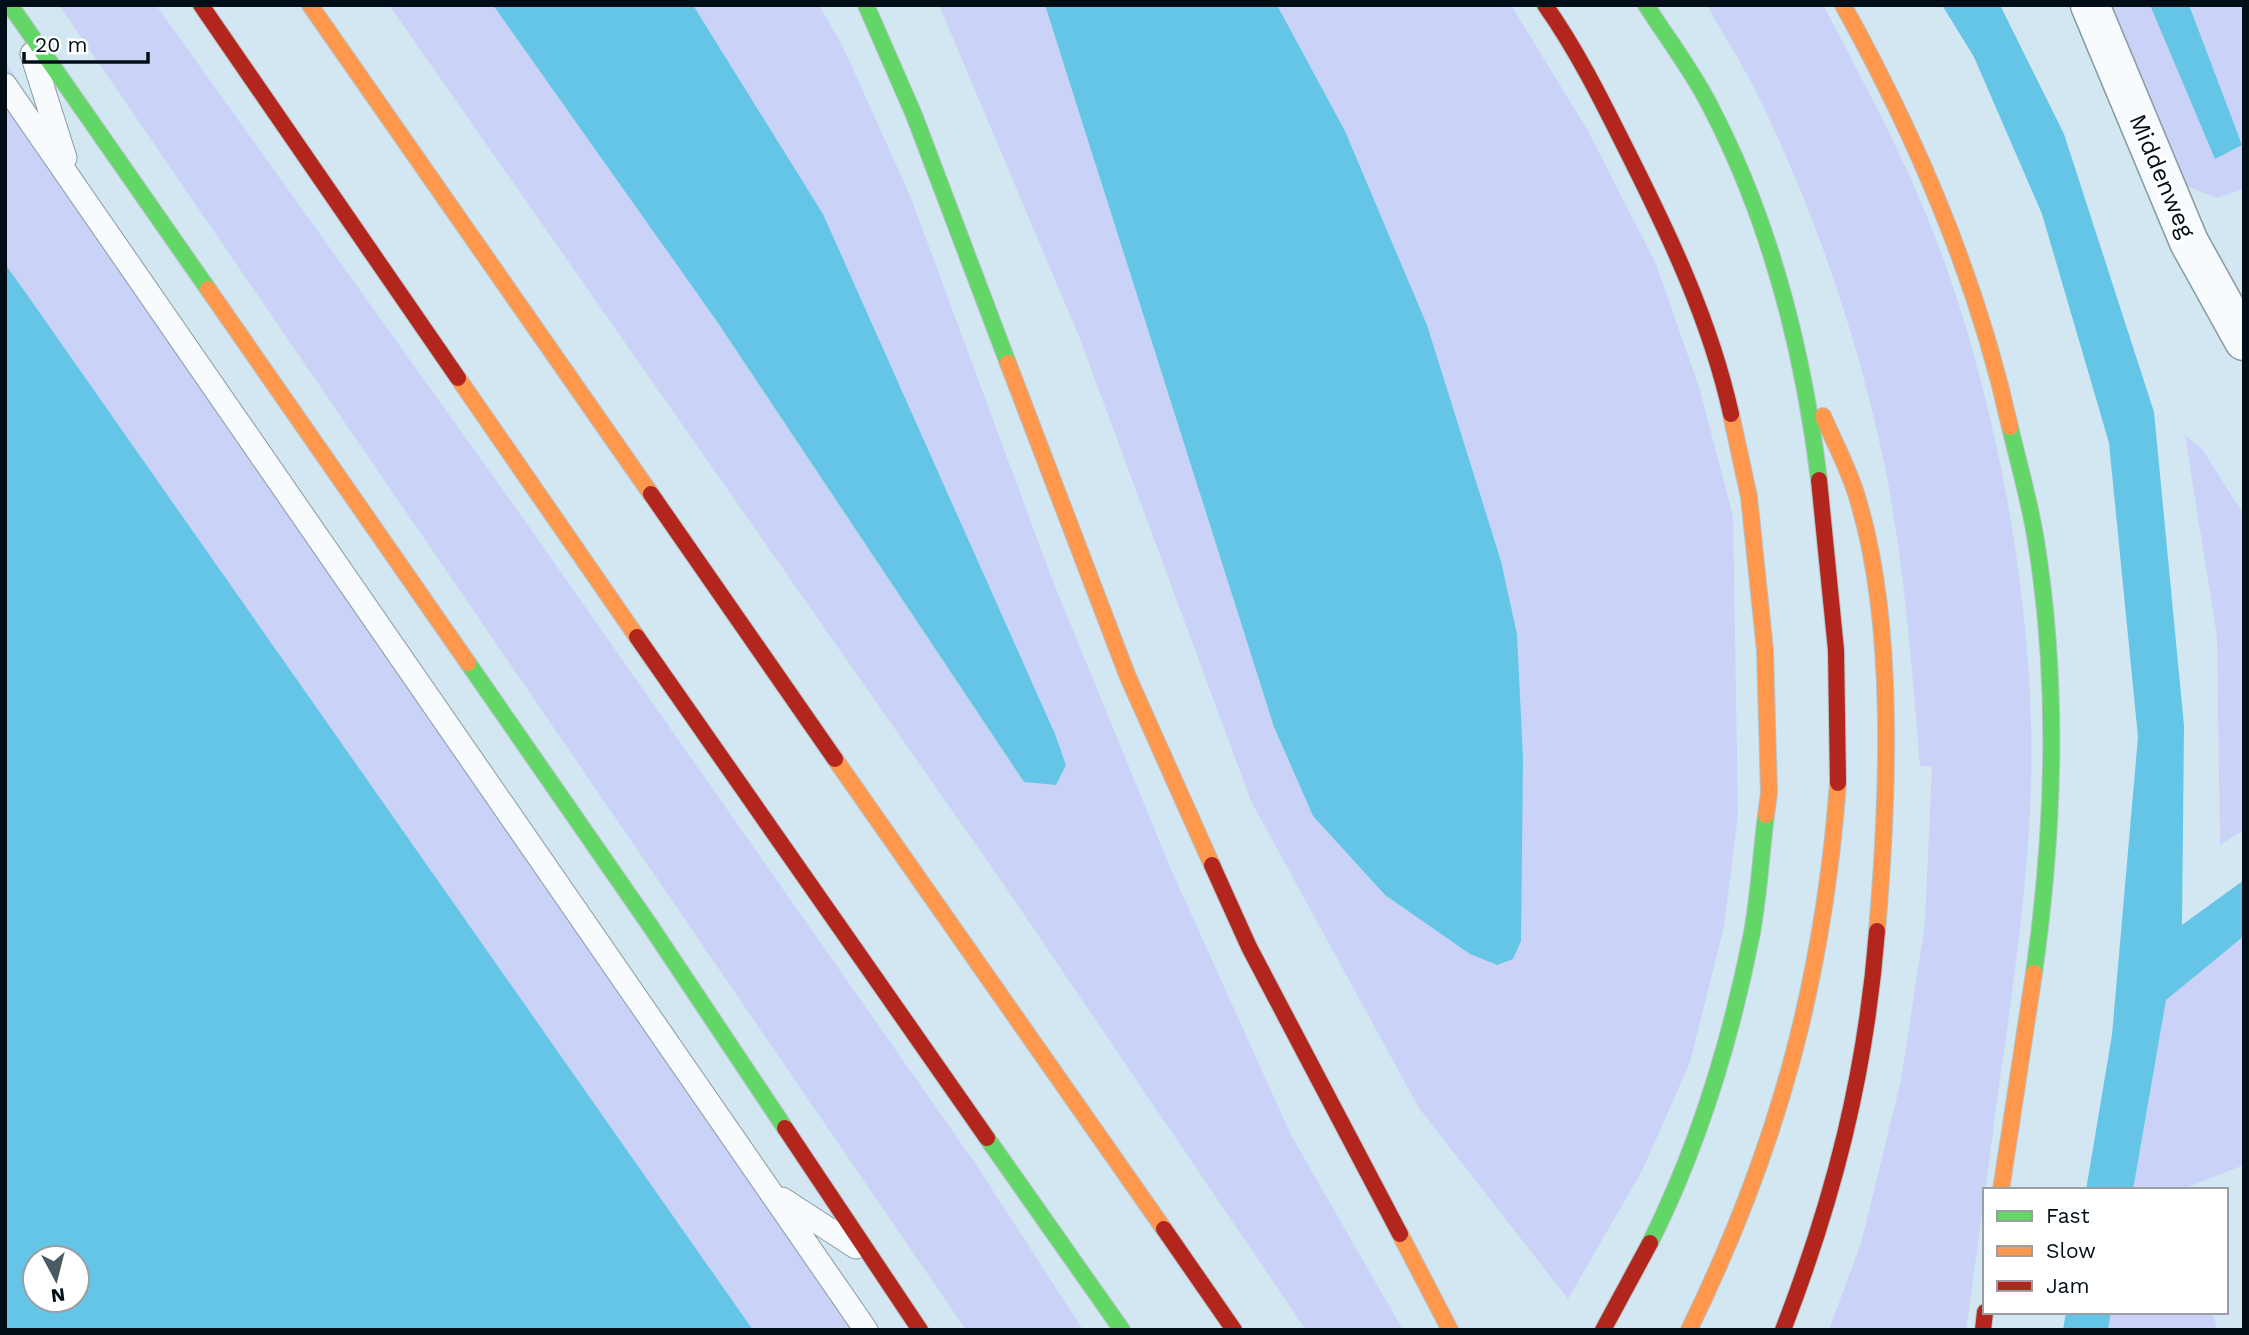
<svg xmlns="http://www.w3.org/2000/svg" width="2249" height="1335" font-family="'Work Sans',sans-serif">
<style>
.green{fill:#cad2f8;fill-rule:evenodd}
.water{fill:#65c5e7;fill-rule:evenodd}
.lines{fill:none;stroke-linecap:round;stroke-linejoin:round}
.lane-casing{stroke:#889ba3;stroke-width:25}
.street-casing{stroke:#889ba3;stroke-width:41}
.fast-casing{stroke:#b7c2c7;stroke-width:18}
.slow-casing{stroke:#b7c2c7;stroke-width:18}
.jam-casing{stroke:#b7c2c7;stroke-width:18}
.lane{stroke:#f8fbfd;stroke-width:23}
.street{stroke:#f8fbfd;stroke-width:38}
.fast{stroke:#63d668;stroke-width:16}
.slow{stroke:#ff974d;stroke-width:16}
.jam{stroke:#b3261e;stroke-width:16}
.labels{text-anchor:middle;stroke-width:5;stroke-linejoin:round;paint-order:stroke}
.street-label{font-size:24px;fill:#000f17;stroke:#fff}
</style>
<rect width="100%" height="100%" fill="#d2e7f1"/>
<path class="green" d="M59,5H156L525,521L977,1166L1083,1330H966Z
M389,5H493L718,323L1024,782L1056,785L1066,765L1055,734L823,214L693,5H819L843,47L911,198L1052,579L1170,867L1291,1135L1403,1330H1306L1004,885Z
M939,5H1045L1274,727L1313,816L1385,895L1470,953L1497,965L1517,634L1501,561L1427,325L1345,131L1277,5H1511L1588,131L1656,264L1699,387L1733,516L1738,814L1724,927L1690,1062L1643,1169L1568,1299L1419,1108L1251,801L1080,339Z
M1707,5H1823C1868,90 1914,175 1946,266C2001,422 2036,619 2031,785C2028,884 2014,981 2000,1078C1989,1162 1978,1246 1966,1330H1829L1862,1240L1901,1080L1925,923L1932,766H1920C1912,669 1905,572 1887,477C1860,343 1815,210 1754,88C1740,60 1722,33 1707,5Z
M2104,5H2244V189L2216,198L2187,186ZM2170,50L2236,129L2242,145Z
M5,62L395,632L881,1330H753L5,264Z
M2185,435L2202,449L2244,515V830L2220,845L2217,637Z
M2244,936V1165L2180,1190H2133L2166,999Z
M2111,1312H2213L2217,1330H2108Z"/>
<path class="water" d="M493,5H693L823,214L1055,734L1066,765L1056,785L1024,782L718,323Z
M1045,5H1277L1345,131L1427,325L1501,561L1517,634L1523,759L1521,941L1513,959L1497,965L1470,954L1385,895L1313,816L1274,727Z
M1942,5H2000L2064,134L2154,412L2184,726L2182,925L2244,880V936L2166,1000L2133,1190H2086L2112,1035L2138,737L2109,443L2042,214L1974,57Z
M2150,5H2189L2242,145L2215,159Z
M5,264L23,289L753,1330H5ZM77,1258V1300H35V1258Z
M2066,1312H2111L2108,1330H2063Z"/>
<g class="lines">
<defs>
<path id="lane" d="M32,54L65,158
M5,85L866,1330
M782,1199L856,1247"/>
<path id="street" d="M2090,5L2189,242L2244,341"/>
<path id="fast" d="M10,5L208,289
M866,5L914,115L1008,363
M1646,5C1667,38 1691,69 1709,104C1771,222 1803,349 1819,480
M2010,427C2019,465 2030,503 2036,541C2059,683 2054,832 2034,973
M468,663L649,924L785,1128
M987,1138L1122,1330
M1650,1243C1699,1145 1731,1039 1752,933C1759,894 1761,854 1766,815"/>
<path id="slow" d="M310,5L651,494
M1843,5C1917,138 1977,278 2010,427
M208,289L468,663
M1008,363L1128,677L1212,865
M458,378L637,637
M1731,414L1749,497L1765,650L1769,793L1766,815
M1823,416C1835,444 1850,471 1858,500C1896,625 1888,801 1877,931
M835,759L1164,1229
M2001,1190L2034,973
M1400,1234L1450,1330
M1689,1330C1777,1150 1823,983 1838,783"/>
<path id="jam" d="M201,5L458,378
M1545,5C1576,49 1599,95 1623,143C1667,230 1710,319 1731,414
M1819,480L1836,650L1838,783
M651,494L835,759
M637,637L987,1138
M1212,865L1249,947L1400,1234
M785,1128L920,1330
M1164,1229L1234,1330
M1603,1330L1650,1243
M1783,1330C1834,1198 1866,1073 1877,931
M1983,1330L1985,1312"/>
</defs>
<use href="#lane" class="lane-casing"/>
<use href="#street" class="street-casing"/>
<use href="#fast" class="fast-casing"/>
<use href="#slow" class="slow-casing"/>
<use href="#jam" class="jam-casing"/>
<use href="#lane" class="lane"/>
<use href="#street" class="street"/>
<use href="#fast" class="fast"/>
<use href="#slow" class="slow"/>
<use href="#jam" class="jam"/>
</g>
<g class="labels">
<g class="street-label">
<text transform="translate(2162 176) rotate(67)" y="8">Middenweg</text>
</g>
</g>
<rect width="2249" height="1335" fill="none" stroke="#000f17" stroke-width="14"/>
<rect x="1983" y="1188" width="245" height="126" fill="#ffffff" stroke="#999fa2" stroke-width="2"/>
<rect x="1997" y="1211" width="35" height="10" fill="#63d668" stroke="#999fa2" stroke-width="2"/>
<text x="2046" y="1223" font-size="21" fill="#000f17">Fast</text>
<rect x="1997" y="1246" width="35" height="10" fill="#ff974d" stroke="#999fa2" stroke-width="2"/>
<text x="2046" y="1258" font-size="21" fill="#000f17">Slow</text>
<rect x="1997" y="1281" width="35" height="10" fill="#b3261e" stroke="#999fa2" stroke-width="2"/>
<text x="2046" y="1293" font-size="21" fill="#000f17">Jam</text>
<g transform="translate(56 1279) rotate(173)"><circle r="33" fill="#ffffff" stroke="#999fa2" stroke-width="2"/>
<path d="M0-5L12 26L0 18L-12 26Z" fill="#4a5b63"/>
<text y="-10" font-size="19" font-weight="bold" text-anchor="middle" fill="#000f17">N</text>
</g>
<path d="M24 52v10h124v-10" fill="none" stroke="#000f17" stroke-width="3.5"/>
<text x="35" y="52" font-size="21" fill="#000f17" stroke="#ffffff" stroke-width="5" paint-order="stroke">20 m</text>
</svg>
